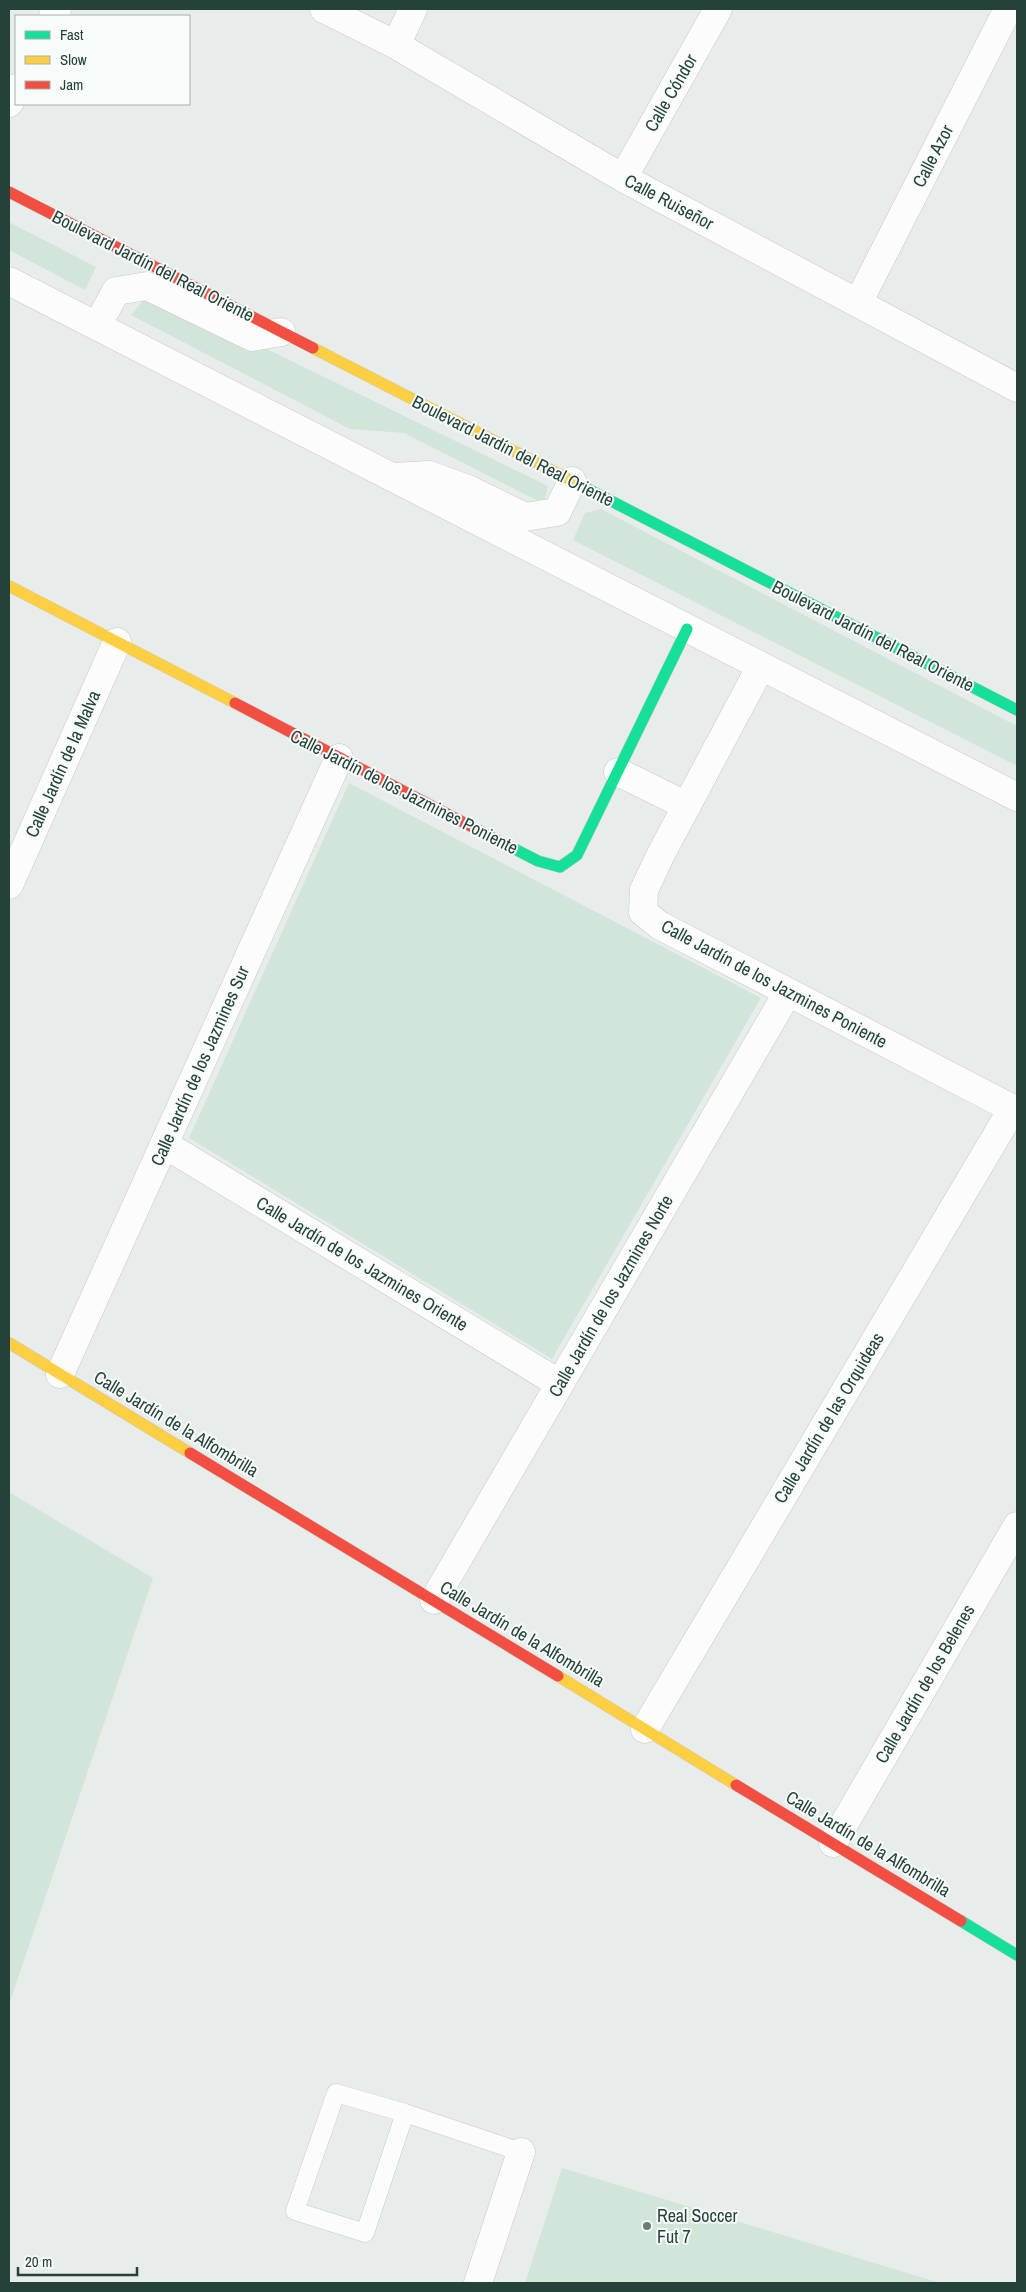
<svg xmlns="http://www.w3.org/2000/svg" width="1026" height="2292" font-family="'Archivo Narrow',sans-serif">
<style>
.green{fill:#d1e6d8}
.lines{fill:none;stroke-linecap:round;stroke-linejoin:round}
.lane-casing{stroke:#c5cac8;stroke-width:19}
.street-casing{stroke:#c5cac8;stroke-width:29}
.fast-casing{stroke:#c3cbc8;stroke-width:12}
.slow-casing{stroke:#c3cbc8;stroke-width:12}
.jam-casing{stroke:#c3cbc8;stroke-width:12}
.lane{stroke:#fcfcfc;stroke-width:18}
.street{stroke:#fcfcfc;stroke-width:28}
.fast{stroke:#16e098;stroke-width:11}
.slow{stroke:#ffcf43;stroke-width:11}
.jam{stroke:#f24e42;stroke-width:11}
.poi-dot{fill:#697e78;stroke:#f7fbf9;stroke-width:2}
.labels{text-anchor:middle;stroke-width:4;stroke-linejoin:round;paint-order:stroke}
.street-label{font-size:18px;fill:#24423a;stroke:#f7fbf9}
.poi-label{font-size:18px;fill:#24423a;stroke:#f7fbf9;text-anchor:start}
</style>
<rect width="100%" height="100%" fill="#e8edeb"/>
<path class="green" d="M9,222L96,267L85,290L9,250Z
M150,292L548,486L544,504L404,433L350,429L131,315Z
M601,509L1017,726V766L573,540L585,513Z
M349,783L761,998L552,1359L189,1138Z
M9,1492L153,1578L9,2005Z
M562,2168L940,2283H525Z"/>
<g class="lines">
<defs>
<path id="lane" d="M405,2113L365,2233L295,2211L336,2093L405,2113L521,2152"/>
<path id="street" d="M324,9L396,45L623,178L1017,388
M53,16L57,9
M396,45L413,9
M9,103L16,88
M623,178L718,9
M9,281L1017,797
M858,303L1008,9
M97,326L116,291L147,286L252,337L281,332
M394,477L429,475L470,490L525,517L557,512L572,481
M761,666L661,854L644,890L643,912L659,925L1017,1111
M618,772L687,806
M9,885L117,642
M164,1144L560,1384
M60,1374L339,758
M434,1600L788,992
M645,1729L1013,1108
M833,1843L1017,1526
M478,2283L521,2152"/>
<path id="fast" d="M584,487L1017,710
M499,841L538,861L560,867L577,855L687,629
M961,1921L1017,1955"/>
<path id="slow" d="M313,348L584,487
M9,586L235,703
M9,1343L190,1453
M558,1676L736,1785"/>
<path id="jam" d="M9,192L313,348
M235,703L499,841
M190,1453L558,1676
M736,1785L961,1921"/>
</defs>
<use href="#lane" class="lane-casing"/>
<use href="#street" class="street-casing"/>
<use href="#fast" class="fast-casing"/>
<use href="#slow" class="slow-casing"/>
<use href="#jam" class="jam-casing"/>
<use href="#lane" class="lane"/>
<use href="#street" class="street"/>
<use href="#fast" class="fast"/>
<use href="#slow" class="slow"/>
<use href="#jam" class="jam"/>
</g>
<circle class="poi-dot" cx="647" cy="2226" r="5"/>
<g class="labels">
<g class="street-label">
<text transform="translate(671 93) rotate(-60)" y="6">Calle Cóndor</text>
<text transform="translate(933 156) rotate(-63)" y="6">Calle Azor</text>
<text transform="translate(669 202) rotate(28)" y="6">Calle Ruiseñor</text>
<text transform="translate(153 266) rotate(27)" y="6">Boulevard Jardín del Real Oriente</text>
<text transform="translate(513 451) rotate(27)" y="6">Boulevard Jardín del Real Oriente</text>
<text transform="translate(873 636) rotate(27)" y="6">Boulevard Jardín del Real Oriente</text>
<text transform="translate(63 764) rotate(-66)" y="6">Calle Jardín de la Malva</text>
<text transform="translate(404 792) rotate(27)" y="6">Calle Jardín de los Jazmines Poniente</text>
<text transform="translate(774 984) rotate(28)" y="6">Calle Jardín de los Jazmines Poniente</text>
<text transform="translate(200 1066) rotate(-66)" y="6">Calle Jardín de los Jazmines Sur</text>
<text transform="translate(362 1264) rotate(31)" y="6">Calle Jardín de los Jazmines Oriente</text>
<text transform="translate(611 1296) rotate(-60)" y="6">Calle Jardín de los Jazmines Norte</text>
<text transform="translate(829 1418) rotate(-59)" y="6">Calle Jardín de las Orquideas</text>
<text transform="translate(176 1424) rotate(31)" y="6">Calle Jardín de la Alfombrilla</text>
<text transform="translate(522 1634) rotate(31)" y="6">Calle Jardín de la Alfombrilla</text>
<text transform="translate(925 1684) rotate(-60)" y="6">Calle Jardín de los Belenes</text>
<text transform="translate(868 1844) rotate(31)" y="6">Calle Jardín de la Alfombrilla</text>
</g>
<g class="poi-label">
<text x="657" y="2222">Real Soccer<tspan x="657" dy="21">Fut 7</tspan></text>
</g>
</g>
<rect width="1026" height="2292" fill="none" stroke="#24423a" stroke-width="20"/>
<rect x="15" y="15" width="175" height="90" fill="#f7fbf9" stroke="#a3b1ad"/>
<rect x="25" y="31" width="25" height="8" fill="#16e098" stroke="#a3b1ad"/>
<text x="60" y="40" font-size="15" fill="#24423a">Fast</text>
<rect x="25" y="56" width="25" height="8" fill="#ffcf43" stroke="#a3b1ad"/>
<text x="60" y="65" font-size="15" fill="#24423a">Slow</text>
<rect x="25" y="81" width="25" height="8" fill="#f24e42" stroke="#a3b1ad"/>
<text x="60" y="90" font-size="15" fill="#24423a">Jam</text>
<path d="M18 2267v8h119v-8" fill="none" stroke="#24423a" stroke-width="2.5"/>
<text x="25" y="2267" font-size="15" fill="#24423a" stroke="#f7fbf9" stroke-width="4" paint-order="stroke">20 m</text>
</svg>
